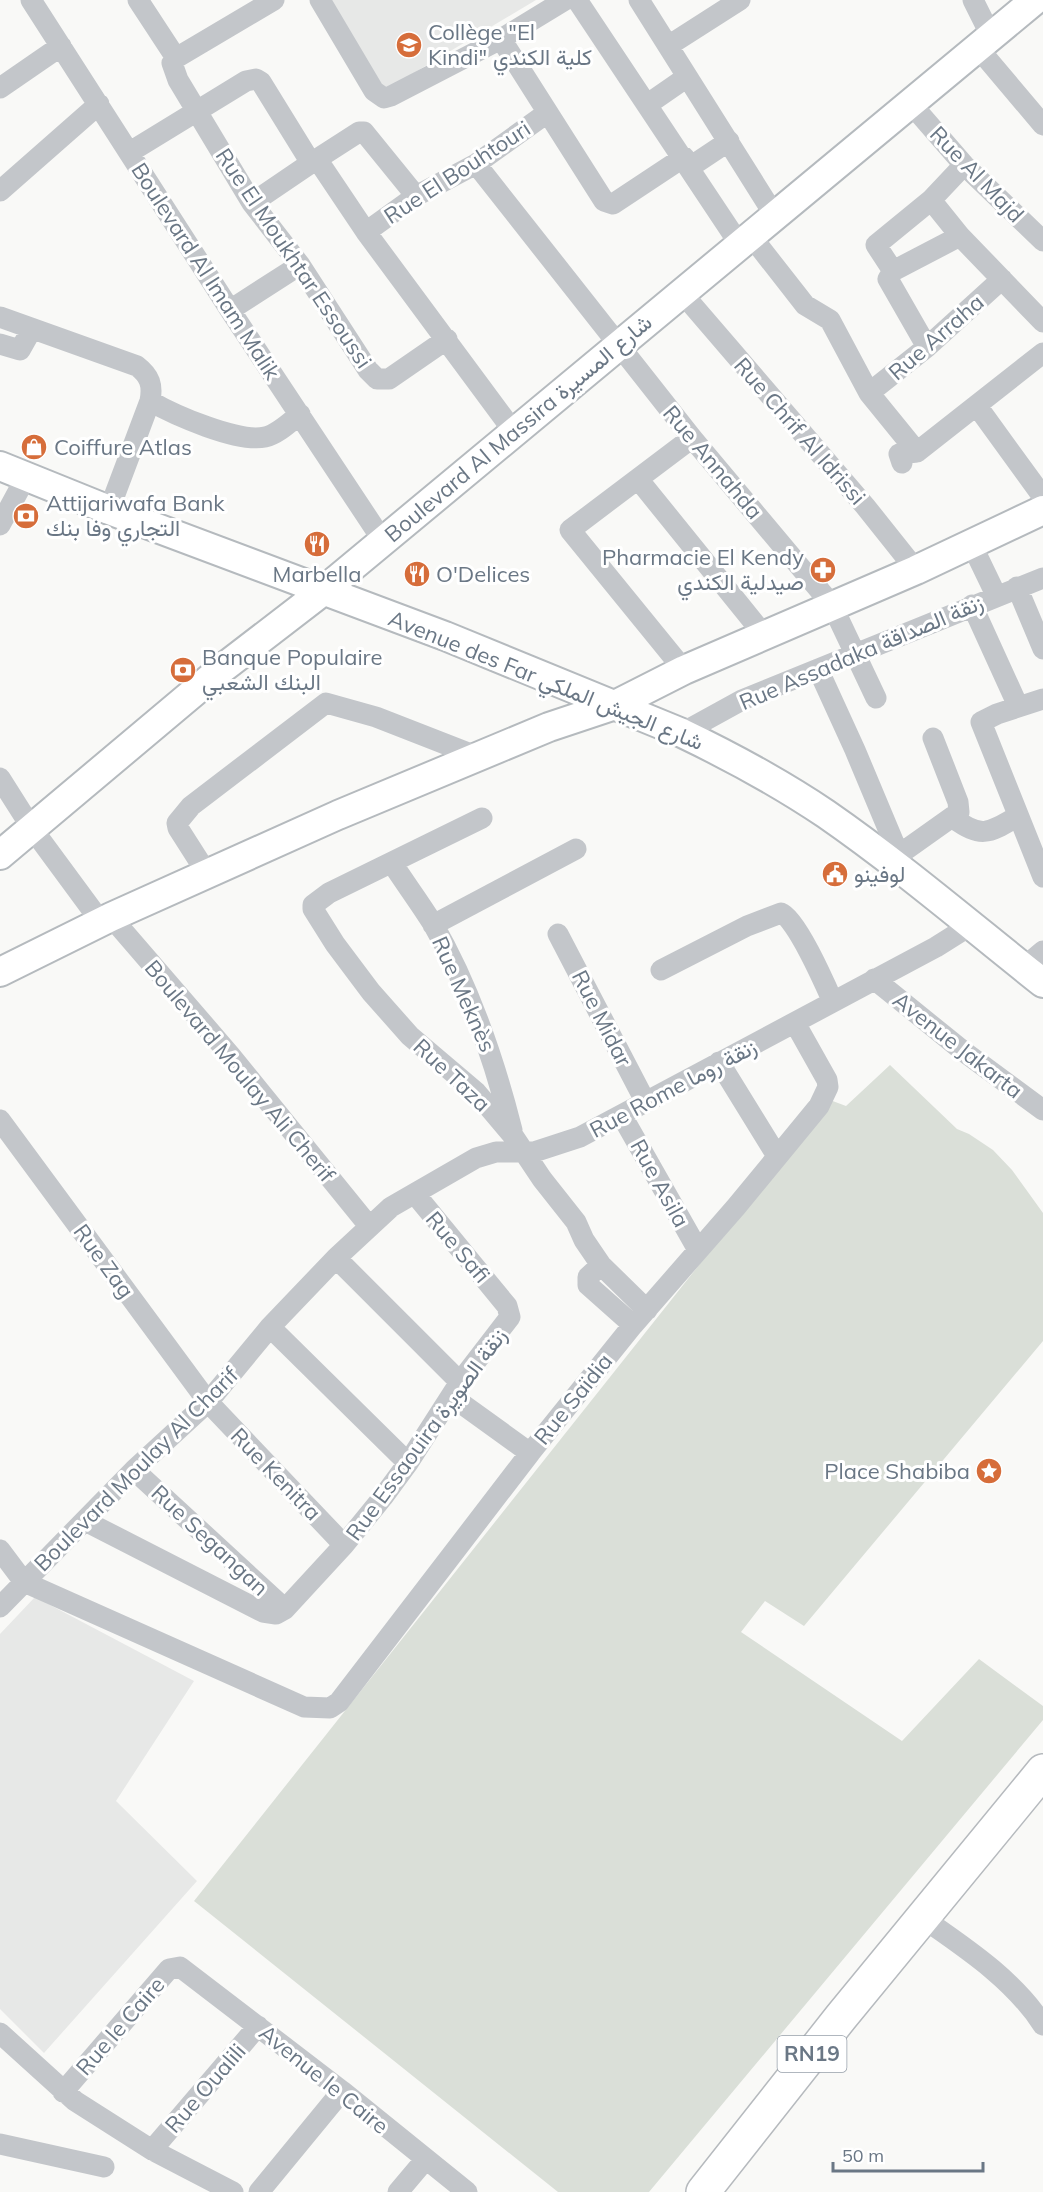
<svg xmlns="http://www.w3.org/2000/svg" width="1043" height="2192" font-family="Mulish,Vazirmatn,sans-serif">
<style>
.built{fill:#e7e8e7}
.green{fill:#dadfd8}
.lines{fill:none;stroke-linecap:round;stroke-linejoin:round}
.secondary-casing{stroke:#b5babe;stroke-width:32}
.primary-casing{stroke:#b6babe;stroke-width:36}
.street{stroke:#c3c6ca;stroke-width:21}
.secondary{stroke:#fff;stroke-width:28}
.primary{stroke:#fff;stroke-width:33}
.labels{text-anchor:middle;stroke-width:6;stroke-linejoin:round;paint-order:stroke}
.shield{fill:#fff;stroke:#97a0aa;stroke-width:1.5}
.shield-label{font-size:21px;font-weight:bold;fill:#6a7785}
.poi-label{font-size:22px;fill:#6a7785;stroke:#fff;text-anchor:start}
.street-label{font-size:22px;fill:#6a7785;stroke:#fff}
</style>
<rect width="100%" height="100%" fill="#f9f9f7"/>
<path class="built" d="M329,0H536L385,90Z
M35,1597L194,1681L116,1801L197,1881L44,2053L0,2009V1634Z"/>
<path class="green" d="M890,1065L957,1129L969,1134L993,1150L1012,1170L1043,1213V1341L804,1626L765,1601L741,1632L902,1741L979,1659L1043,1706V1720L649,2192H558L194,1901L830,1100L846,1106Z"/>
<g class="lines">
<defs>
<path id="secondary" d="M0,466L109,510L445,636L682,733C732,757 780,783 826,814C901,866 971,926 1043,983
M0,855L219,671L323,591L1035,0
M0,972L111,917L338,815L549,727L615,705L684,670L916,570L1043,510"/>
<path id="primary" d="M703,2192L841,2017L1043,1771"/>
</defs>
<use href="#secondary" class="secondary-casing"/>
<use href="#primary" class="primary-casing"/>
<path class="street" d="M31,0L230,310L383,541
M138,0L176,58L172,63L178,80L252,203L300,265L368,370L377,379H389L447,339
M320,0L374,91L384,98L391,96L501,39L565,0
M577,0L740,245
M639,0L775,216
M973,0L991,36
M501,39L604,201L613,204L684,157
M668,46L740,0
M978,48L1043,125
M176,58L274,0
M0,88L61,46
M648,104L687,77
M912,105L964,165L1043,241
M130,152L246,81L256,79L261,82L311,163L252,203
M317,159L359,132H364L416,196
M311,163L317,159L366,232L514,432
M476,164L692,438L832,605L876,698
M964,165L931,200L960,236L1043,322
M690,167L729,141
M0,191L99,104
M366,232L416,196L476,164L547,113
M751,236L805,305L830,320L869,393L917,452
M893,271L876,245L931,200
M682,293L865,506L916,570
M230,310L300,265
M0,317L137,366C150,376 153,385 150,401C174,415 238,443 265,437C278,434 290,422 300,414
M0,344L20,350L29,334L28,328
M927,347L888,279L893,271L960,236
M869,393L927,347L1002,279
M977,406L1043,497
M902,463L899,454L917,452L1043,353
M638,479L764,635
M109,510L150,401
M0,525L26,477
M971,543L996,595
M1017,587L1043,649
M972,605L1018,706
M818,669L855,750L899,855
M684,670L570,530L692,438
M1043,699L997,714L981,722L1043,877
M682,733L742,700L1043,578
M0,778L31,827L101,922
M482,818L329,893L313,905V909L335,944L371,992L410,1036L476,1092L514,1137L542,1179L576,1222L584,1240L601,1265L647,1310
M953,818C982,839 989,833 1018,816
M890,861L959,812L958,802L933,738
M392,863C405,883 420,903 433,924C470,988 494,1059 512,1130
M208,875L178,828L177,823L191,806L326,703L376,717L476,756
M111,917L231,1056L369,1226
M433,925L576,849
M558,934L645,1101
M1024,967L1043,951
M661,970L747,926L781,913C796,918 825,984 833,1002
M874,979L963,1051L1043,1110
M719,1062L777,1156
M622,1116L698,1250
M0,1120L208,1402L344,1545
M336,1258L460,1382
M601,1265L588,1277V1285L633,1325
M270,1327L408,1463
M451,1396L530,1453
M134,1470L285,1609
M85,1521L263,1612L276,1614L285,1609L344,1545L383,1497L408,1463L460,1382L510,1317L507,1306L415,1194
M0,1550L24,1582L304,1707L330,1708L339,1702L530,1453L633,1325L736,1207L819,1106L828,1087L827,1080L795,1023
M0,1607L134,1470L208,1402L270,1327L336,1258L391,1207L476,1158L496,1152H534L580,1137L936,947L971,925
M924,1919C967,1949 1014,1980 1043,2025
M0,2033L75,2101L152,2150L233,2192
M63,2092L169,1969L180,1967L342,2091L467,2192
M0,2144L104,2167
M152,2150L258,2026
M259,2192L342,2091
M398,2192L425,2160"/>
<use href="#secondary" class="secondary"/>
<use href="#primary" class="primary"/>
</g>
<defs>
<symbol id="university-disc" viewBox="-11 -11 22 22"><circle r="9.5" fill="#d66d3a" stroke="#fff"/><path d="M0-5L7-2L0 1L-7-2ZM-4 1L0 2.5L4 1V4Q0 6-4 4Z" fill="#fff"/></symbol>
<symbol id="shop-disc" viewBox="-11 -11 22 22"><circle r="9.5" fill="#d66d3a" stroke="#fff"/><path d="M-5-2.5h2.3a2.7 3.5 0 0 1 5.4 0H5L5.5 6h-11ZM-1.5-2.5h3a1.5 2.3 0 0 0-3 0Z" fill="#fff"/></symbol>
<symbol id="bank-disc" viewBox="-11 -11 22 22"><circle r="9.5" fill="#d66d3a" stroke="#fff"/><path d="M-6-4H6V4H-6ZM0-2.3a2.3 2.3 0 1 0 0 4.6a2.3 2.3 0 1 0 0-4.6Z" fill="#fff"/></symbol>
<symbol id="restaurant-disc" viewBox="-11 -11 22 22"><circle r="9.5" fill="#d66d3a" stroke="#fff"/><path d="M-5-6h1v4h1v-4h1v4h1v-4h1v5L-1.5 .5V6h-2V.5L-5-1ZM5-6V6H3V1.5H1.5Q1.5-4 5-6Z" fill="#fff"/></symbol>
<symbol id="pharmacy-disc" viewBox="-11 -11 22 22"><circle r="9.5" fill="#d66d3a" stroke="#fff"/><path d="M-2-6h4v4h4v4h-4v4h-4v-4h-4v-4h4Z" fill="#fff"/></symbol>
<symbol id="civic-disc" viewBox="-11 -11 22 22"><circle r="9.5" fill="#d66d3a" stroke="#fff"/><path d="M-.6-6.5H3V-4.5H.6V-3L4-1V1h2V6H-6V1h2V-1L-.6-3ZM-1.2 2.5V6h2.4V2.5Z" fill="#fff"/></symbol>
<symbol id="sight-disc" viewBox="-11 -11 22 22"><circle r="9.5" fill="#d66d3a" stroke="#fff"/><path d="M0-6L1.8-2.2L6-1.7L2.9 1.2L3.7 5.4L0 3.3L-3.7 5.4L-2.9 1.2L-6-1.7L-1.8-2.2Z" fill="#fff"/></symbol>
</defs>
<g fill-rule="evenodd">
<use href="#university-disc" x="394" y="30" width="30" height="30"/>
<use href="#shop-disc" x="19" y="432" width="30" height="30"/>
<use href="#bank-disc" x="11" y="501" width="30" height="30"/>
<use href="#restaurant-disc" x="302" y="529" width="30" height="30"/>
<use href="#pharmacy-disc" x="808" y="555" width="30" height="30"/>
<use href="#restaurant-disc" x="402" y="559" width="30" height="30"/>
<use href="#bank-disc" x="168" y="655" width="30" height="30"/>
<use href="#civic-disc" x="820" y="859" width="30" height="30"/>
<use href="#sight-disc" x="974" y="1456" width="30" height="30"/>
</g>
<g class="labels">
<rect class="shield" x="777.5" y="2036" width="69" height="36" rx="4.5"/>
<g class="shield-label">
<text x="812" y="2061">RN19</text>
</g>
<g class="poi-label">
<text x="428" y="40">Collège "El<tspan x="428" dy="25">Kindi" كلية الكندي</tspan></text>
<text x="54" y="455">Coiffure Atlas</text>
<text x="46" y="511">Attijariwafa Bank<tspan x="46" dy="25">التجاري وفا بنك</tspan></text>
<text x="804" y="565" text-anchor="end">Pharmacie El Kendy<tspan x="804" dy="25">صيدلية الكندي</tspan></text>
<text x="317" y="582" text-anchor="middle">Marbella</text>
<text x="436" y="582">O'Delices</text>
<text x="202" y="665">Banque Populaire<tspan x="202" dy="25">البنك الشعبي</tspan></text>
<text x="854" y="882">لوفينو</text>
<text x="970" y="1479" text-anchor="end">Place Shabiba</text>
</g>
<g class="street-label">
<text transform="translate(457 172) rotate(-33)" y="8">Rue El Bouhtouri</text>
<text transform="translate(977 174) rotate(46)" y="8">Rue Al Majd</text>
<text transform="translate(294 258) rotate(56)" y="8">Rue El Moukhtar Essoussi</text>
<text transform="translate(206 271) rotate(57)" y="8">Boulevard Al Imam Malik</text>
<text transform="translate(936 337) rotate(-41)" y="8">Rue Arraha</text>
<text transform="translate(518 428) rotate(-40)" y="8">Boulevard Al Massira شارع المسيرة</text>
<text transform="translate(800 431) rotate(49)" y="8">Rue Chrif Al Idrissi</text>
<text transform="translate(713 462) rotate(50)" y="8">Rue Annahda</text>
<text transform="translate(861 652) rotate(-23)" y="8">Rue Assadaka زنقة الصداقة</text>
<text transform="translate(546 680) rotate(22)" y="8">Avenue des Far شارع الجيش الملكي</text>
<text transform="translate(464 994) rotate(66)" y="8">Rue Meknès</text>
<text transform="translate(602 1018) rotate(63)" y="8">Rue Midar</text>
<text transform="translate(958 1045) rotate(38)" y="8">Avenue Jakarta</text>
<text transform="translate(240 1071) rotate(50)" y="8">Boulevard Moulay Ali Cherif</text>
<text transform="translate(452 1075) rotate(43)" y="8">Rue Taza</text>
<text transform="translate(673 1088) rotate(-28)" y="8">Rue Rome زنقة روما</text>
<text transform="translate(660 1183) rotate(61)" y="8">Rue Asila</text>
<text transform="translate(458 1247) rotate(50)" y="8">Rue Safi</text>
<text transform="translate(104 1261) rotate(54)" y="8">Rue Zag</text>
<text transform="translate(573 1399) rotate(-51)" y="8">Rue Saïdia</text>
<text transform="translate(426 1434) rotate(-54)" y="8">Rue Essaouira زنقة الصويرة</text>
<text transform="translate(136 1469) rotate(-45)" y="8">Boulevard Moulay Al Charif</text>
<text transform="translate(276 1474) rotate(46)" y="8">Rue Kenitra</text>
<text transform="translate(210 1540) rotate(43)" y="8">Rue Segangan</text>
<text transform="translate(120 2026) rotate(-49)" y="8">Rue le Caire</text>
<text transform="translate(324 2079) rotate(39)" y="8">Avenue le Caire</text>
<text transform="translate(205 2088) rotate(-49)" y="8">Rue Oualili</text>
</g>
</g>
<path d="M833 2162v9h150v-9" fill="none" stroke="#6a7785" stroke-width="3"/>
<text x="842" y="2162" font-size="18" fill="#6a7785" stroke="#ffffff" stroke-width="4.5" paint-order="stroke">50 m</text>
</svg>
